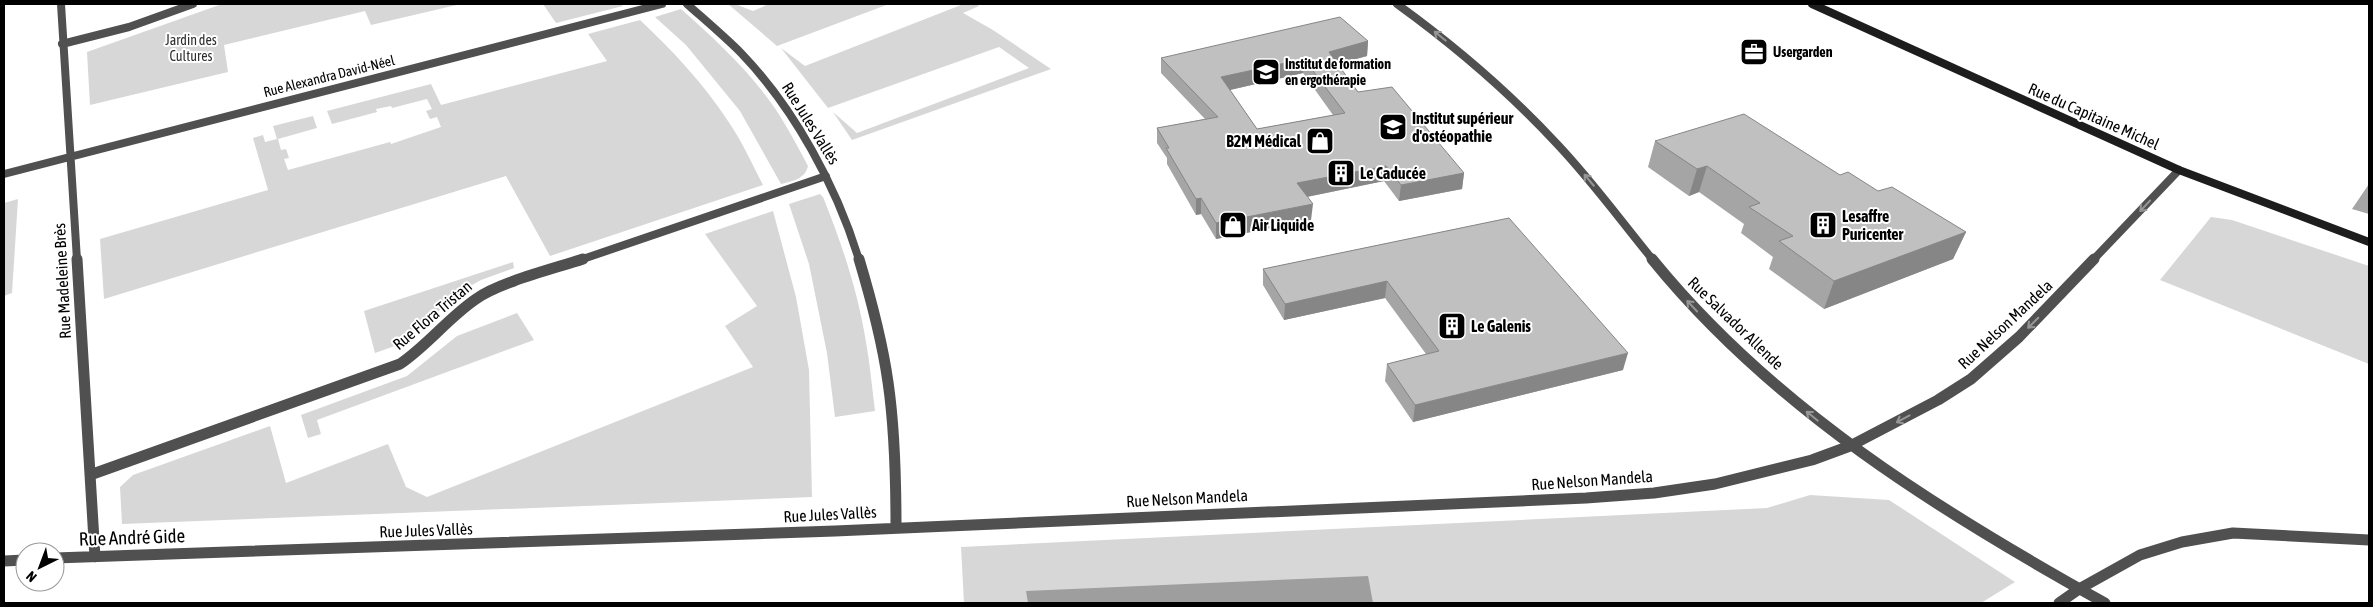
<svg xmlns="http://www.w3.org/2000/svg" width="2373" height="607" font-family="'Asap Condensed',sans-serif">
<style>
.green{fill:#d7d7d7}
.water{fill:#9e9e9e}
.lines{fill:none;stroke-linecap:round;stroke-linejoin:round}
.minor-far1{stroke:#505050;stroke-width:8}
.minor{stroke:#505050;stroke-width:11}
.secondary{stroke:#1d1d1d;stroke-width:8}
.wall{fill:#a5a5a5;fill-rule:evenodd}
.shaded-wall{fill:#868686}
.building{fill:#c0c0c0;stroke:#868686;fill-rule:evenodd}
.oneway{stroke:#969696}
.labels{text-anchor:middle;stroke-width:4;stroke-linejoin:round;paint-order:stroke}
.far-park-label{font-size:14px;fill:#2e2e2e;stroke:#fff}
.far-poi-label{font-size:14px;font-weight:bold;fill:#000;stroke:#fff;text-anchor:start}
.far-street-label{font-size:14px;fill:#000;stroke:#fff}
.street-label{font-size:16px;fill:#000;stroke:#fff}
.poi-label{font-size:16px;font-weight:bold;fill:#000;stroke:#fff;text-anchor:start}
.near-street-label{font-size:19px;fill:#000;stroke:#fff}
</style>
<rect width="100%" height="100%" fill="#fff"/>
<path class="green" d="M222,4H461L371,25L365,11L224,45L228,72L90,105L87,52Z
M543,4H620L623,6L556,23Z
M728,4H735L753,11L769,4H889L777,46Z
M959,4H976L979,6L963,13L993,30L1051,69L852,140L833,112L857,133L1029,68L999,47L828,108L781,48L805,66L961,5Z
M681,9C717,41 754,75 780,116C790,132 799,149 808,166C805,179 793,181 781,184L740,111L686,45L655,17Z
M640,20C673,51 703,83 728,121C742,141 752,164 763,185L550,256L506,176L104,299L100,239L268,190L253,138L263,135L265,142L277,139L273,126L313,116L317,128L278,139L281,150L286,149L289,158L284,159L288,170L390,142L391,144L441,127L437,117L430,119L426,111L432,109L427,99L392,108L391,106L376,109L377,112L332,124L327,111L431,84L441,105L607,61L588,34Z
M820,194L823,197C842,244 858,292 866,342C870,364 872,388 875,411L835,417L827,353L809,264L789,204Z
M18,199L12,293L4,296V203Z
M773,211L796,297L809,370L812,497L122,524L120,487L133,475L270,426L286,483L388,444L406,487L427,497L753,367L725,326L757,306L705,234Z
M2211,217L2232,220L2369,266V364L2160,280Z
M513,262L514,268L481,280L458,293L406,342L375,353L364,311Z
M517,313L534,340L317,420L321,434L308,438L301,415L407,376L457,336Z
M1810,495L1889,500L2015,582L1981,603H964L961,547L1767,508Z"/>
<path class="water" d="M1368,576L1373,603H1028L1026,591Z"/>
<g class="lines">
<path class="minor-far1" d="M61,4L77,260
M687,4C705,20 724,36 741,53C794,108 837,187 859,260
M1397,4C1455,46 1509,92 1558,145C1592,181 1621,221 1653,260
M62,44L129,27L193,4
M4,174L662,4
M580,260L826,176
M2093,260L2179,170"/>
<path class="minor" d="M77,259L95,557
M859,259C871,299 882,340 888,382C895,430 896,478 896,527
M1652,259C1773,408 1939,511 2105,603
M90,475L400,364C428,345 448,318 476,299C500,282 553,269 583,259
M55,558L835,531L1586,498L1654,493L1715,484L1812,460L1850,446L1938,400L1971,379L2019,337L2094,259
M4,561L25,560
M2059,603L2079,589L2140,555L2182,542L2233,533L2369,540"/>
<path class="secondary" d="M1812,4L2179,170L2369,242"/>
</g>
<path class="wall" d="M1368,41L1367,56L1337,64L1358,92L1464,173L1462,189L1399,201L1384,181L1307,197L1311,220L1216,239L1201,214L1196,215L1167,164V158L1157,143V128L1205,119L1161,73V58ZM1303,73L1333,115L1257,129L1230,90Z
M1655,141L1840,175L1966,232L1953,259L1824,309L1769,269L1773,257L1741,233L1744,224L1699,192L1689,196L1648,167Z
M2369,184V214L2352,209Z
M1509,218L1623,370L1413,422L1385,381L1387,364L1426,354L1385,298L1284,320L1263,285V269Z"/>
<path class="shaded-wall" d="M1368,41L1367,56L1327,67L1329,52Z
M1304,59L1303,73L1221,92V77Z
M1386,166L1384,181L1296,199L1297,183Z
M1707,166L1699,192L1689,196L1697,169Z
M1464,173L1462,189L1399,201L1401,185Z
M1201,198V214L1196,215V199Z
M1313,204L1311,220L1216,239V223Z
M1966,232L1953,259L1824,309L1834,281Z
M1387,281L1385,298L1284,320L1285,304Z
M1628,353L1623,370L1413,422L1415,405Z"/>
<path class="building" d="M1340,17L1368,41L1329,52L1358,92L1392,87L1464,173L1401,185L1386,166L1297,183L1313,204L1216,223L1201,198L1196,199L1166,148H1169L1157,128L1218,117L1161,58ZM1304,59L1345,113L1257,129L1221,77Z
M1744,114L1840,175L1848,172L1878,191L1892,187L1966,232L1834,281L1779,241L1793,236L1749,207L1760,203L1707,166L1697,169L1655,141Z
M1509,218L1628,353L1415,405L1387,364L1439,351L1387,281L1285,304L1263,269Z"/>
<defs><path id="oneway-shaft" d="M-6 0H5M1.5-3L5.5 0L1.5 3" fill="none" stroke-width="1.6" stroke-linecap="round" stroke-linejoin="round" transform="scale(1.25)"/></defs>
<g class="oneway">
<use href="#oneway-shaft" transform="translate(1440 36) rotate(-141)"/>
<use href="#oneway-shaft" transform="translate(1589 180) rotate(-130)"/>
<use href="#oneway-shaft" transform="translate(2145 206) rotate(133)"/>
<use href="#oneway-shaft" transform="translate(1692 306) rotate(-133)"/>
<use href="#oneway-shaft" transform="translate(2033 323) rotate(135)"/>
<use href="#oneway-shaft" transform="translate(1812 416) rotate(-141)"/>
<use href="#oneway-shaft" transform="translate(1903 419) rotate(152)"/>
</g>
<defs>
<symbol id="office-square" viewBox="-11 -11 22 22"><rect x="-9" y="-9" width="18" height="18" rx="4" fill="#000" stroke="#fff"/><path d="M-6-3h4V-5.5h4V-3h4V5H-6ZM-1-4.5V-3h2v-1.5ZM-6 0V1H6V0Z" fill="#fff"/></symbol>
<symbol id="university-square" viewBox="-11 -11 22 22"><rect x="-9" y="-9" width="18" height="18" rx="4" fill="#000" stroke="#fff"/><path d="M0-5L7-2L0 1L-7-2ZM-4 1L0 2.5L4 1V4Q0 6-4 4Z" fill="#fff"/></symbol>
<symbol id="shop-square" viewBox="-11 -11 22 22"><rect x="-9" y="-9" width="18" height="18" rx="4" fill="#000" stroke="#fff"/><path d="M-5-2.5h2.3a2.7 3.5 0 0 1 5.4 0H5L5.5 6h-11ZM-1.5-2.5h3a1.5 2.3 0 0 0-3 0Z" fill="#fff"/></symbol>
<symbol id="building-square" viewBox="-11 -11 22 22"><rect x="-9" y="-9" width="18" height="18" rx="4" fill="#000" stroke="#fff"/><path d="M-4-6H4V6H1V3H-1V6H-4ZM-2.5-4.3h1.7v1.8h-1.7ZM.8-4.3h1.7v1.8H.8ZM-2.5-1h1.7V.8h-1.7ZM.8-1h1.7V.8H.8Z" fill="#fff"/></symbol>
</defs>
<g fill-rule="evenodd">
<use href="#office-square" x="1738" y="36" width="32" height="32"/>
<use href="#university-square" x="1250" y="56" width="32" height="32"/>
<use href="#university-square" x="1377" y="111" width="32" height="32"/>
<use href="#shop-square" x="1304" y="125" width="32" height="32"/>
<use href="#building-square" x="1325" y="157" width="32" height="32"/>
<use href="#shop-square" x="1217" y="209" width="32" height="32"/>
<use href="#building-square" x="1807" y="209" width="32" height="32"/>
<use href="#building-square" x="1436" y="310" width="32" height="32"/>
</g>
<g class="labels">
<g class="far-park-label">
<text x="191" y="45">Jardin des<tspan x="191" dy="16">Cultures</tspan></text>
</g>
<g class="far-poi-label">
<text x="1773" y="57">Usergarden</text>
<text x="1285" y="69">Institut de formation<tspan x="1285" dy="16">en ergothérapie</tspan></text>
</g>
<g class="far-street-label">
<text transform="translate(329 76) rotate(-14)" y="5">Rue Alexandra David-Néel</text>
</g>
<g class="street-label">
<text transform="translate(2094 116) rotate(24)" y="6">Rue du Capitaine Michel</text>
<text transform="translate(811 123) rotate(58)" y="6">Rue Jules Vallès</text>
<text transform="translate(62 281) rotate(-93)" y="6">Rue Madeleine Brès</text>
<text transform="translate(432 315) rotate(-40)" y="6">Rue Flora Tristan</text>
<text transform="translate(1736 323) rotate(44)" y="6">Rue Salvador Allende</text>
<text transform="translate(2005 324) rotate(-43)" y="6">Rue Nelson Mandela</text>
<text transform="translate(1592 480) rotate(-4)" y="6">Rue Nelson Mandela</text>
<text transform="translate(1187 498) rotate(-3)" y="6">Rue Nelson Mandela</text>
<text transform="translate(830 514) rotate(-3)" y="6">Rue Jules Vallès</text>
<text transform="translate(426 530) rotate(-2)" y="6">Rue Jules Vallès</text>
</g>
<g class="poi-label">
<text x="1412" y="124">Institut supérieur<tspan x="1412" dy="18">d'ostéopathie</tspan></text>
<text x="1301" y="147" text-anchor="end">B2M Médical</text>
<text x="1360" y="179">Le Caducée</text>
<text x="1842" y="222">Lesaffre<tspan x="1842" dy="18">Puricenter</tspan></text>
<text x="1252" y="231">Air Liquide</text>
<text x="1471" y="332">Le Galenis</text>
</g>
<g class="near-street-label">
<text transform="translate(132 537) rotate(-2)" y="7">Rue André Gide</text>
</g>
</g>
<rect width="2373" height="607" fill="none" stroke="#000000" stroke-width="10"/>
<g transform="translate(40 567) rotate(222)"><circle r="24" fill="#ffffff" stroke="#999999"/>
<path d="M0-4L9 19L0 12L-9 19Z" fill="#000000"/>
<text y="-8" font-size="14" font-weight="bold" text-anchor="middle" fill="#000000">N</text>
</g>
</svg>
